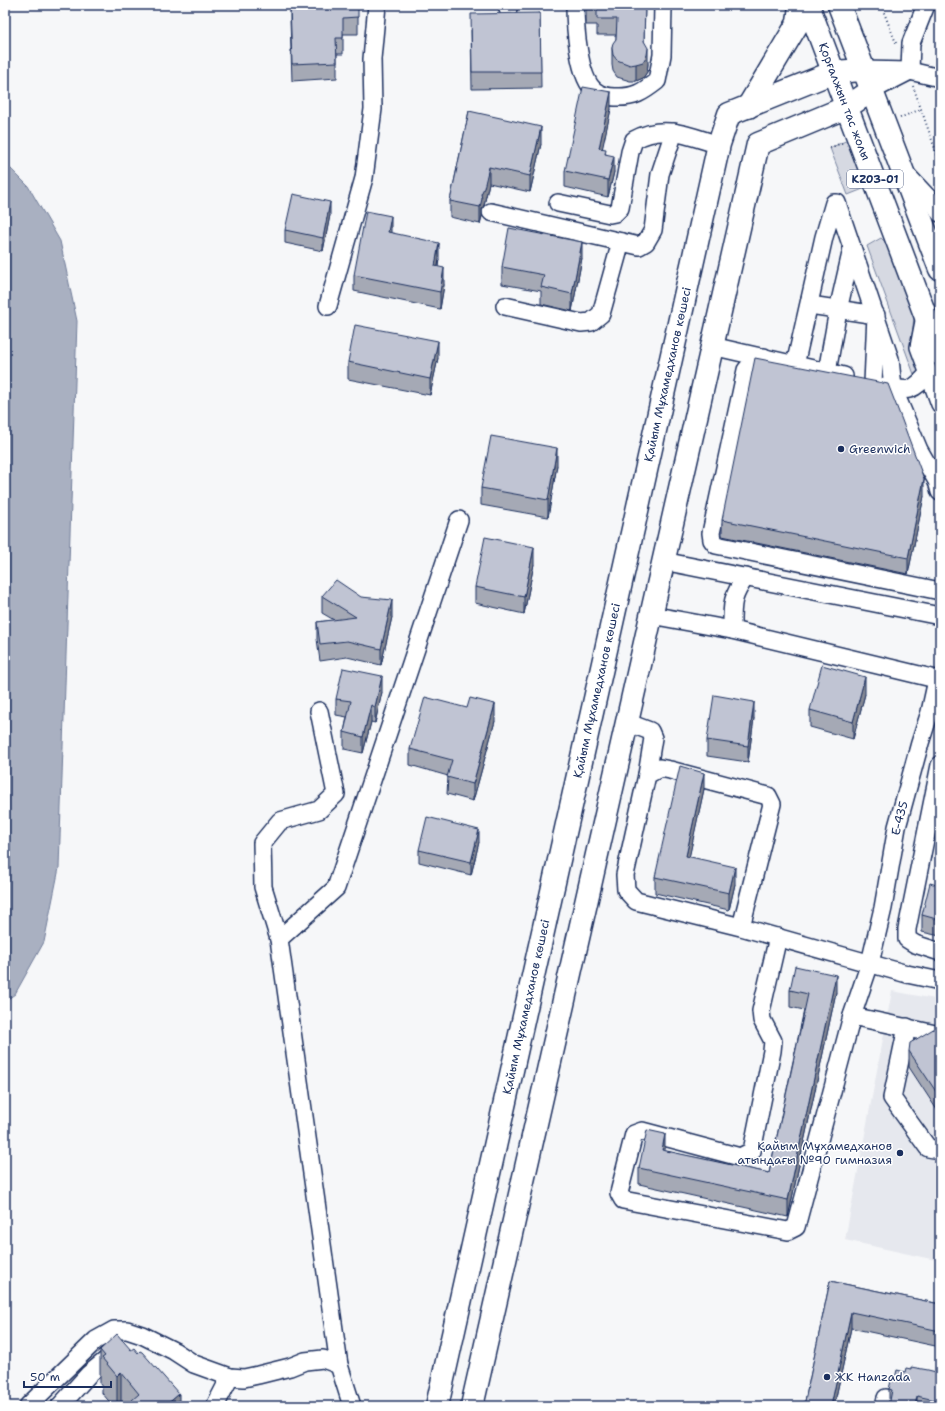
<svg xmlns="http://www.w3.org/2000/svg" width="945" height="1411" font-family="'Shantell Sans',sans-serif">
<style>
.built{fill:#e6e8ee}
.green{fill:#d6d9e2;stroke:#7884a0}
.water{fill:#a9b0c1;stroke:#707c99}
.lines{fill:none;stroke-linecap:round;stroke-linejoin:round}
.minor-casing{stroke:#1b2f5e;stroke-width:20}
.major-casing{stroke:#1b2f5e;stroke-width:25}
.path{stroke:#1b2f5e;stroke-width:2;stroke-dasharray:1 3;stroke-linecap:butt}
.minor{stroke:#fff;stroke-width:17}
.major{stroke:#fff;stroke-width:22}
.wall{fill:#a5a9b5;stroke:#1b2f5e}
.shaded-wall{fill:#868994;stroke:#1b2f5e}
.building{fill:#c0c4d3;stroke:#1b2f5e}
.poi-dot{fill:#1b2f5e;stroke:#fff;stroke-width:1.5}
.labels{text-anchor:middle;stroke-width:3;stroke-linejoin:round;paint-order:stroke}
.shield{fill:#fff;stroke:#5f6d8e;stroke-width:1}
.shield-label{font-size:11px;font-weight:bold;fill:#1b2f5e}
.street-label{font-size:12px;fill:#1b2f5e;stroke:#fff}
.poi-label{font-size:12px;fill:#1b2f5e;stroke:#fff;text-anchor:start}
</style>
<rect width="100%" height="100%" fill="#f6f7f9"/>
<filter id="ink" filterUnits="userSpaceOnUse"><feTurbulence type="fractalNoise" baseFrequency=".025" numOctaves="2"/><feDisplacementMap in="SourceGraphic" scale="8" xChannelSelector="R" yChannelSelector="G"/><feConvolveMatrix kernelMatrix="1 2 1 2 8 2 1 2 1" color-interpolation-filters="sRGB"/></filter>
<g filter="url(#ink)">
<path class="built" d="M892,991L940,1000V1261L845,1240Z"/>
<path class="green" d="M852,138L862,161L863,189L848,195L830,148Z
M881,238L894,250L915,305L911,348L920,372L915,377L867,246Z"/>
<path class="water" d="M5,163L28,186L60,241L77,321L59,868L44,942L15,994L5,1001Z"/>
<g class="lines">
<defs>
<g id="minor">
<path d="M508,5V9"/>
<path d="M575,5C575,25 578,78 595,91C600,95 609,97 615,97C634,98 643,92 657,81L662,55L663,5"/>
<path d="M863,70L910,71L940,78"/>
<path d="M910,71L911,43L926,5"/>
<path d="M871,91L908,72"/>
<path d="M906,174L936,206L940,213"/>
<path d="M558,203L610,214L615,213L620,208L630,152L634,140C664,123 689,136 719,145"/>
<path d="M491,212L639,246L646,242L653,230L660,174L674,132"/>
<path d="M810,305L876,315L873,383"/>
<path d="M328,306L364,178L373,109L372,59L377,5"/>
<path d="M505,306L581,323L591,322L601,314L621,242"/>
<path d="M925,316L919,347L940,404"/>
<path d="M712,346L844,376"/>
<path d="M764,357L752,363L746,370L711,533L712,540L716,545L940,591"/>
<path d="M795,365L824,237L834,203H837L890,359L893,388L919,450L937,481L940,492"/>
<path d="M827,372L838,310L852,249"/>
<path d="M885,386C910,392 912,392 929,373"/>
<path d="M663,561L940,616"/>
<path d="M651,615L732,630L940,680"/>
<path d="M732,630C732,605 731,597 746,577"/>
<path d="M626,722L650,731L653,738L647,775"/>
<path d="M940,765L907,929V939L915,944L940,952"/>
<path d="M741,927L772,804L768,796L670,770L660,768L647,775L625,875L626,890L636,901L741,927L907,974L940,981"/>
<path id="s1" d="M778,937L761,1011L762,1020L773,1041L772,1051L752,1151L740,1157L642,1131L634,1134L619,1193L623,1200L788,1231L796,1227L852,1016L870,963L883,908L897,827L920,743L930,712L937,680"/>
<path d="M279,939L263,887L262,843L280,821L319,810L336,794L319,711"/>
<path d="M852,1016L940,1035"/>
<path d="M907,1027L892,1098L928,1148L940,1150"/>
<path d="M28,1406L96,1340L114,1330H127L142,1335L174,1351L194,1364L230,1377L244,1378L258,1375L290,1367L305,1361L323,1359L339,1365"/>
<path d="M60,1406L89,1374L117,1351"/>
<path d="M215,1406L230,1377"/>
<path d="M352,1406L339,1365L279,939L336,888L459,520"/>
<path d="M884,1406L886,1398L928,1406"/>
</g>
<g id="major">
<path id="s2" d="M808,5L940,354"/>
<path d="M839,5L940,269"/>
<path d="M748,107L798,23L800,5"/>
<path id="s3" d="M437,1406L719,144L729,114L834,72L863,70"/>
<path d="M472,1406L758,144L847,107L871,91"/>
</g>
</defs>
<use href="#minor" class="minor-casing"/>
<use href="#major" class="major-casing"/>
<path class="path" d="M881,5L896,43
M913,86L940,163
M900,118L921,109
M830,148L844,142"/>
<use href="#minor" class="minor"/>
<use href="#major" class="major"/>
</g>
<path class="wall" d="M290,5L358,17V34H343V54H337V78L292,81L290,20Z
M586,5H645L644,42L648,64L647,72L643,78L636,81H630L617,77L613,71L612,65V48L616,39V35H597V25H586Z
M540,13L541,88L472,89L471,30Z
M611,109L602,148L606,154L614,172L608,197L565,187V171Z
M469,111L541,144L530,192L489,183L484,205L482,209V216L480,224L450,217V201Z
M330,215L323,251L285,243V230Z
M391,233L439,259L438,267L444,285L440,309L354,291V275Z
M582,258L572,311L541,304V291L502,284V267Z
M438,358L430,395L348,379V362Z
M557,465L548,517L481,505V488Z
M924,496L908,574L722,536V520Z
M534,564L524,614L475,603V587Z
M322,596L392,617L381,665L347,657L320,661L317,639V622L334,620L322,613Z
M382,692L375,723L371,722L363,753L344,749V732L347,717L336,715V699Z
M865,694L853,739L810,727V710Z
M754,718L748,762L707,756V740Z
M495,721L473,801L447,794L448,776L410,765V749Z
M704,789L689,857L735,884L729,910L655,893V877Z
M479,842L471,875L419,862V850Z
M940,886V936L922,932V915Z
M790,990L836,992L788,1217L639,1184V1168L665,1151L769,1173L804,1010L790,1007Z
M940,1036V1112L939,1113L909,1067V1051Z
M830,1281L940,1304V1347L851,1328L834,1406H804Z
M100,1350L179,1406H113L102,1393V1387L100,1384Z
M911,1369L940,1373V1406H889V1389L895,1378Z"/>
<path class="shaded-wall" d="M648,48V64L647,72L643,78L636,81V64Z
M611,92V109L599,164V148Z
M541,127V144L530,192V176Z
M614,156V172L608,197V180Z
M489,167V183L484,205L482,209V216L480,224V207L481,194Z
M330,202V215L323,251V238Z
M391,216V233L388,232Z
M582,242V258L572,311V294Z
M439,243V259L435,283V266Z
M444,268V285L440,309V292Z
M438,341V358L430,395V379Z
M557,448V465L548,517V500Z
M924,479V496L908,574V558Z
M534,547V564L524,614V597Z
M392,600V617L381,665V649Z
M382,676V692L375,723V707Z
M865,677V694L853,739V722Z
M754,702V718L748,762V746Z
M495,704V721L473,801V784Z
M371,705V722L363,753V737Z
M704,773V789L686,872V856Z
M479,830V842L471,875V862Z
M735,867V884L729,910V893Z
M836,975V992L788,1217V1200Z
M939,1096H940V1112L939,1113Z
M665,1134V1151L662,1150Z
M851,1312V1328L834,1406H831Z
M121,1372V1406H117V1376Z
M179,1394V1406H165Z
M917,1396V1406H915Z"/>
<path class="building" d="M290,5H358V17L343,18V38H336L337,62L292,64Z
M586,5H645L644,41L648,48L647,55L643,62L636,64L630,65L617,60L613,55L612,48L613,43L616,39L617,19H597V9H586Z
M540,13L541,72H472L471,14Z
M583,87L611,92L599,148L606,149L605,154L614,156L608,180L565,171Z
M469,111L541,127L530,176L489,167L484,188L481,194L482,199L480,207L450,201Z
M293,194L330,202L323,238L285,230Z
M366,211L391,216L388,232L439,243L435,266L444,268L440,292L354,275Z
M509,228L582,242L572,294L541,287L544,275L502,267Z
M355,325L438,341L430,379L348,362Z
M755,358L888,384L900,415L924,479L908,558L722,520Z
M491,436L557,448L548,500L481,488Z
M485,537L534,547L524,597L475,587Z
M336,580L361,597L392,600L381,649L347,641L320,644L317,622L356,617L322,596Z
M822,665L865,677L853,722L810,710Z
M343,668L382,676L375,707L371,705L363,737L344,732L351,701L336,699Z
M714,695L754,702L748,746L707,740Z
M425,697L467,708L470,698L495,704L473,784L447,777L452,760L410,749Z
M680,766L704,773L686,856L735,867L729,893L655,877Z
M427,817L479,830L471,862L419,850Z
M930,883L940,886V920L922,915Z
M795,966L836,975L788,1200L639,1168L647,1130L665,1134L662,1150L769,1173L808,994L790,990Z
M935,1028L940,1036V1096H939L909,1051L910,1043Z
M830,1281L940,1304V1331L851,1312L831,1406H804Z
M117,1334L131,1350L134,1348L138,1353L140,1351L142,1352L179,1394L165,1406H125L139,1394L121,1372L117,1376L102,1358L105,1356L100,1350Z
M911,1367L928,1370L940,1373V1405H938L939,1401L917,1396L915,1406H889L892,1390L889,1389L892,1377L895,1378L897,1370L905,1372L906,1368L911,1369Z"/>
</g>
<g class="poi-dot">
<circle cx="841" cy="449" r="4"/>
<circle cx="900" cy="1153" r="4"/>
<circle cx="827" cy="1377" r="4"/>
</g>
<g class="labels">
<rect class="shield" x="847" y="170" width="56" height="18" rx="3"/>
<g class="shield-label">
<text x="875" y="183">KZ03-01</text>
</g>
<g class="street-label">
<text dy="4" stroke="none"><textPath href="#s2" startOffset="103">Қорғалжын тас жолы</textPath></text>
<text dy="4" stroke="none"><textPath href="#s3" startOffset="1057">Қайым Мұхамедханов көшесі</textPath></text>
<text dy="4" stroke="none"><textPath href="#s3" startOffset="733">Қайым Мұхамедханов көшесі</textPath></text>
<text dy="4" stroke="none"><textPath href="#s1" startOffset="1012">Е-435</textPath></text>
<text dy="4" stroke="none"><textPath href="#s3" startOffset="409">Қайым Мұхамедханов көшесі</textPath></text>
</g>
<g class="poi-label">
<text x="849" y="453">Greenwich</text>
<text x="892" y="1150" text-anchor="end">Қайым Мұхамедханов<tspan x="892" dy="14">атындағы №90 гимназия</tspan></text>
<text x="835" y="1381">ЖК Hanzada</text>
</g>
</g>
<rect width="945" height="1411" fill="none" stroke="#fff" stroke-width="20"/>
<rect x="10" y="10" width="925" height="1391" fill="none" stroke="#1b2f5e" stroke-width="1.5" filter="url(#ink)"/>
<path d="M24 1381v6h87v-6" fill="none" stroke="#1b2f5e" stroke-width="2"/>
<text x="30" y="1381" font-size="12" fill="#1b2f5e" stroke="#ffffff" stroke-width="3" paint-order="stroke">50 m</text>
</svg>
